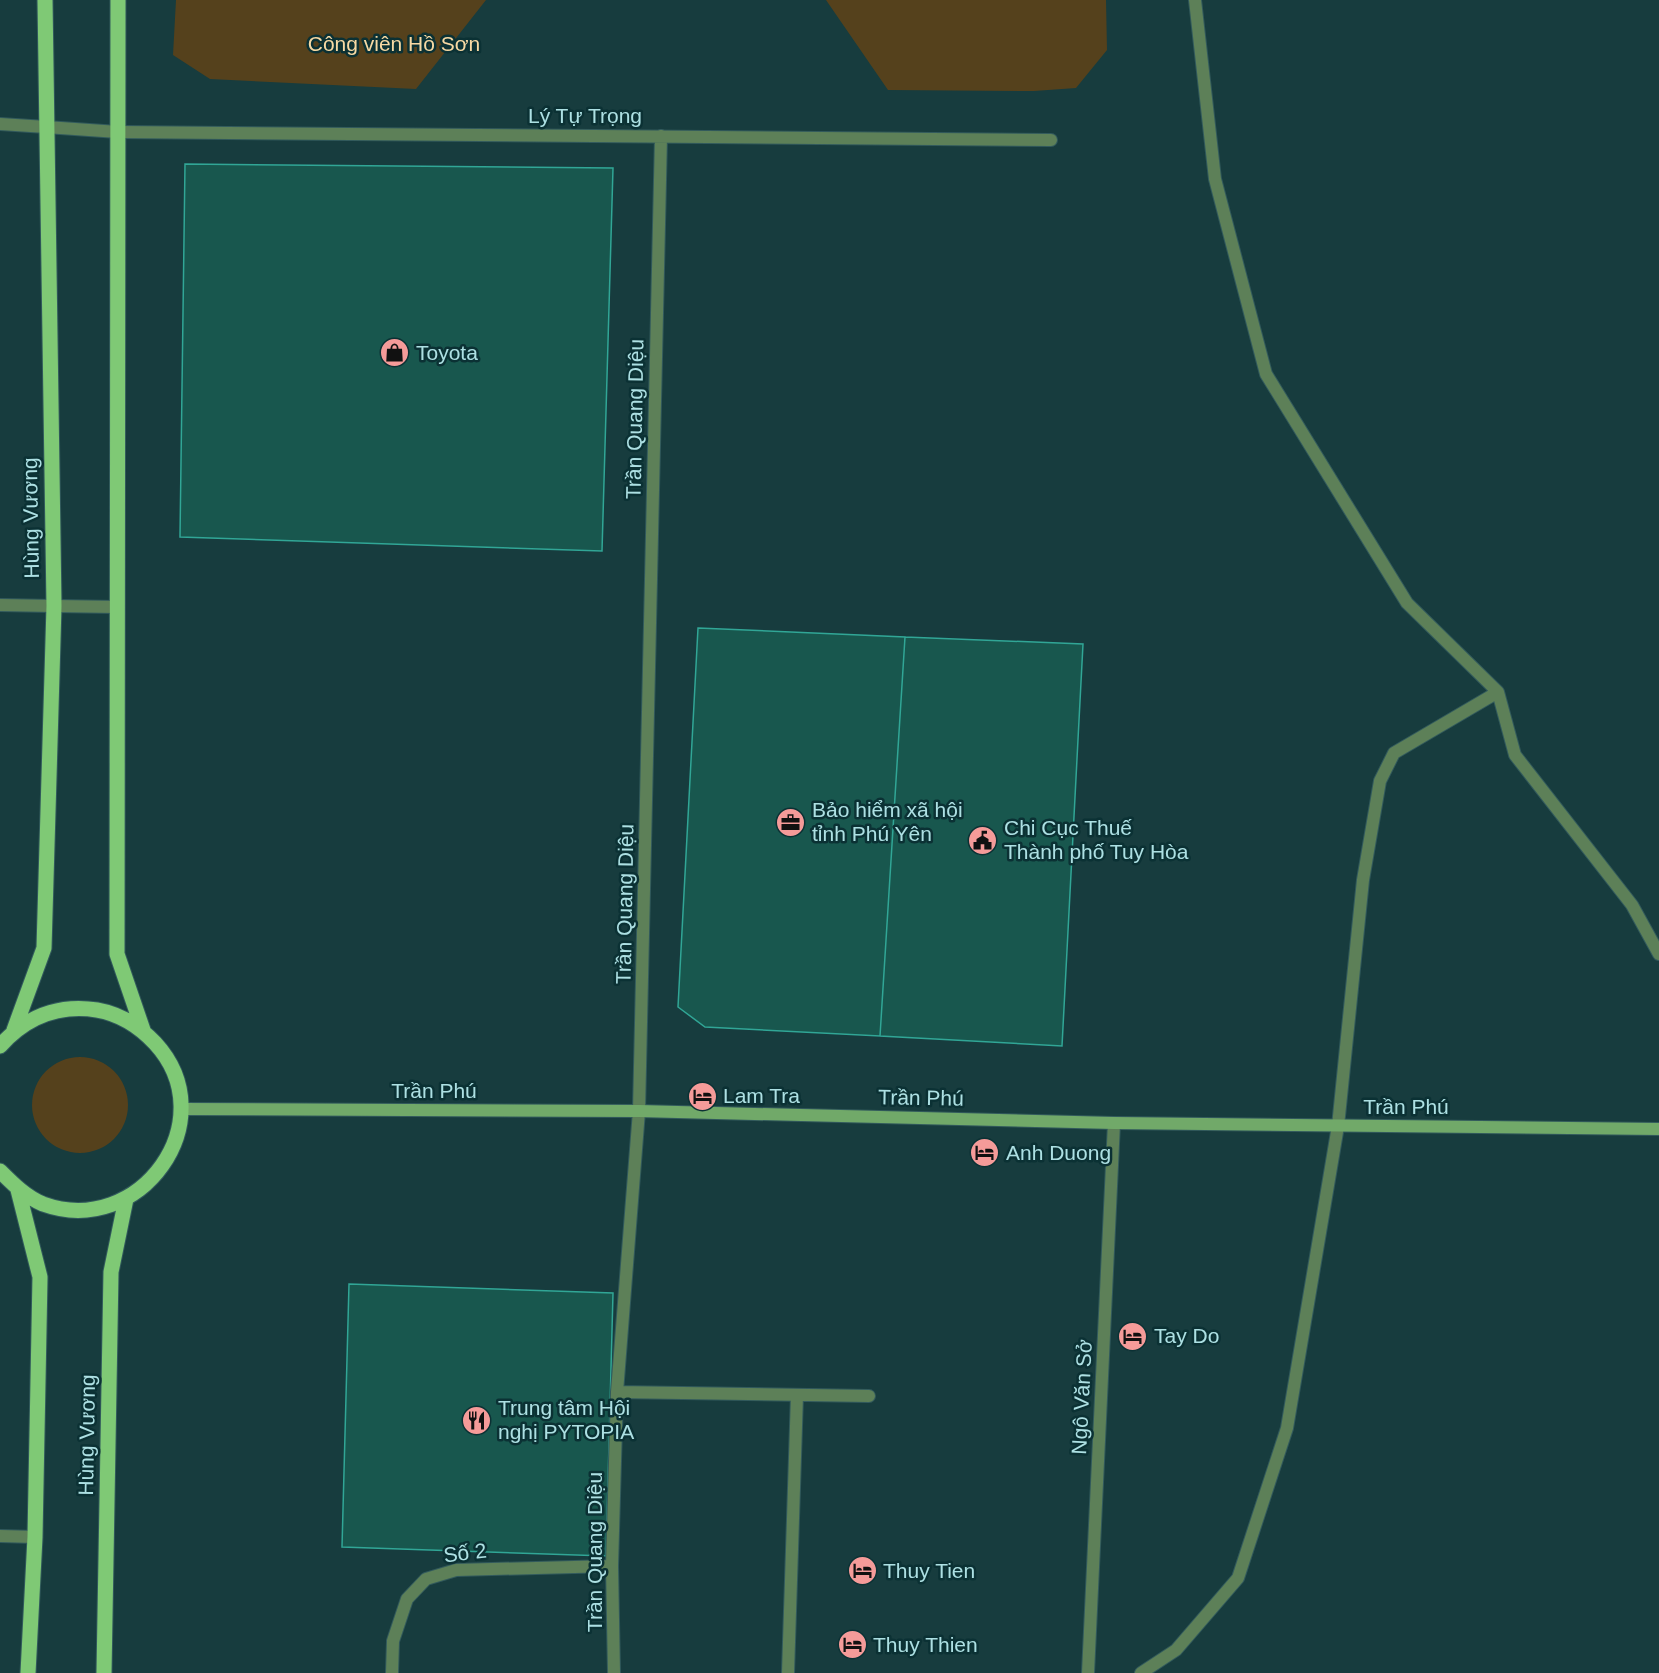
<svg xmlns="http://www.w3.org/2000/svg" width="1659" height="1673" font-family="Helvetica,sans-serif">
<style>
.green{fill:#55411c}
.building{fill:#18574e;stroke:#31a696;stroke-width:1.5}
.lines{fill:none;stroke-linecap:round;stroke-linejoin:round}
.minor-casing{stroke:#325a5c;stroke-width:14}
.tertiary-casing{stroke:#325a5c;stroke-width:14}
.secondary-casing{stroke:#325a5c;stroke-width:14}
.primary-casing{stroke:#325a5c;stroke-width:17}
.minor{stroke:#5d8058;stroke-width:12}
.tertiary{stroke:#5d8058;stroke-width:12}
.secondary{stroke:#71a969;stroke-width:12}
.primary{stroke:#7fc975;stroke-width:15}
.labels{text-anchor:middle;stroke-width:5;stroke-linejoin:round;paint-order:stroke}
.park-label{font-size:21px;fill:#f7d9a3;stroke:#0b3134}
.street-label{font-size:21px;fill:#ade0e3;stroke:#0b3134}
.poi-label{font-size:21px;fill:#ade0e3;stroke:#0b3134;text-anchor:start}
</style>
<rect width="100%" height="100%" fill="#173c3e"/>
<path class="green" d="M176,0H486L416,89L210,79L173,55Z
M826,0H1106L1107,50L1076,88L1034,91L888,90Z
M32 1105a48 48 0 1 1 96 0a48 48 0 1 1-96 0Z"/>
<path class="building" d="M185,164L613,168L602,551L180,537Z
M698,628L905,637L880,1036L705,1027L678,1007Z
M905,637L1083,644L1062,1046L880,1036Z
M349,1284L613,1293L606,1556L342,1547Z"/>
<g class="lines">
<defs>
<path id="minor" d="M1195,0L1215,179L1266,374L1407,603L1498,692L1515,755L1632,905L1659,954
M0,124L46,127
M118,132L1051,140
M0,605L54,606
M617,1392L869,1396
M0,1536L35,1537
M392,1673L393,1641L407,1599L426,1579L456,1570L612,1566
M614,1673L612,1566L617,1392L639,1111L661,136
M788,1673L797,1395
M1088,1673L1114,1123
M1141,1673L1176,1650L1238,1578L1287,1428L1338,1126L1363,880L1380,781L1394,753L1498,692"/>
<path id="tertiary" d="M46,127L118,132
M54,606L118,607"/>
<path id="secondary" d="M181,1109L639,1111L1114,1123L1659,1129"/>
<path id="primary" d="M118,0L117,954L143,1030
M14,1030L44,948L54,606L45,0
M0,1046C26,1017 58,1004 97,1010C120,1014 139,1026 155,1043C226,1120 140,1239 43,1204C26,1197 13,1184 0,1171
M18,1190L40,1277L35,1537L28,1673
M104,1673L111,1272L126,1199"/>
</defs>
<use href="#minor" class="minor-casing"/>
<use href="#tertiary" class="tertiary-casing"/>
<use href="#secondary" class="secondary-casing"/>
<use href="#primary" class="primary-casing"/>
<use href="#minor" class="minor"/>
<use href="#tertiary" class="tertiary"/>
<use href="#secondary" class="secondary"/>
<use href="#primary" class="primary"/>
</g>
<defs>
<symbol id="shop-disc" viewBox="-11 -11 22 22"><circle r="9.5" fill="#f59b99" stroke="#0b3134"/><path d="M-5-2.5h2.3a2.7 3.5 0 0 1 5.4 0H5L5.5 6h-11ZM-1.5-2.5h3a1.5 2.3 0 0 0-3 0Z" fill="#111"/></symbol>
<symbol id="office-disc" viewBox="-11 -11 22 22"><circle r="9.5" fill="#f59b99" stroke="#0b3134"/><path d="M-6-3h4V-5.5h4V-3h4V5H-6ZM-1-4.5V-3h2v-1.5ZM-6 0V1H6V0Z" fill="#111"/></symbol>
<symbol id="civic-disc" viewBox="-11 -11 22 22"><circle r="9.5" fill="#f59b99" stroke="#0b3134"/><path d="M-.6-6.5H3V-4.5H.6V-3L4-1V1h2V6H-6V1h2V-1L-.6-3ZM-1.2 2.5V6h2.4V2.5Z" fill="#111"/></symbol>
<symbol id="hotel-disc" viewBox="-11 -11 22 22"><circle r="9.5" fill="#f59b99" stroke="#0b3134"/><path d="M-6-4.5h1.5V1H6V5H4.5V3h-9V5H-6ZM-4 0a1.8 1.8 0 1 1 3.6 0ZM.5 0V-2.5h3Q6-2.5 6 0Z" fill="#111"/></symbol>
<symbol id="restaurant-disc" viewBox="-11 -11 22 22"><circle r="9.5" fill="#f59b99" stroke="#0b3134"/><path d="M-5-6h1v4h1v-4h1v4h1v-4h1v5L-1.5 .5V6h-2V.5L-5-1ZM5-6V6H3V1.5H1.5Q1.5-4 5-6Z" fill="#111"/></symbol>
</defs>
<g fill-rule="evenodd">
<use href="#shop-disc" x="378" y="336" width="33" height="33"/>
<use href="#office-disc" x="774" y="806" width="33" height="33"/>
<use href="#civic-disc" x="966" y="824" width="33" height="33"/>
<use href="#hotel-disc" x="686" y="1080" width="33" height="33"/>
<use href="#hotel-disc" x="968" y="1136" width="33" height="33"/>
<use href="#hotel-disc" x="1116" y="1320" width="33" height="33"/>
<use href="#restaurant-disc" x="460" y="1404" width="33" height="33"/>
<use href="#hotel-disc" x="846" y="1554" width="33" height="33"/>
<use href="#hotel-disc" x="836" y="1628" width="33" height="33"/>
</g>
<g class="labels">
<g class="park-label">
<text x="394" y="51">Công viên Hồ Sơn</text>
</g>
<g class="street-label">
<text x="585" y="123">Lý Tự Trọng</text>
<text transform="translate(635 419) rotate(-89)" y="7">Trần Quang Diệu</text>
<text transform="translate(31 518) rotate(-91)" y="7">Hùng Vương</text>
<text transform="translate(625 904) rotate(-89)" y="7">Trần Quang Diệu</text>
<text x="434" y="1098">Trần Phú</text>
<text transform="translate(921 1098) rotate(1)" y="7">Trần Phú</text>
<text x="1406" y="1114">Trần Phú</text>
<text transform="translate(1082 1397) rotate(-87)" y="7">Ngô Văn Sở</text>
<text transform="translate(87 1435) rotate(-89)" y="7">Hùng Vương</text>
<text transform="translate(595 1552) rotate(-90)" y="7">Trần Quang Diệu</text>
<text transform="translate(465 1553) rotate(-7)" y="7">Số 2</text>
</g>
<g class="poi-label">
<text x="416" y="360">Toyota</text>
<text x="812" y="817">Bảo hiểm xã hội<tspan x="812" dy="24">tỉnh Phú Yên</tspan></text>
<text x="1004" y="835">Chi Cục Thuế<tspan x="1004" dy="24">Thành phố Tuy Hòa</tspan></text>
<text x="723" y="1103">Lam Tra</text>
<text x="1006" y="1160">Anh Duong</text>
<text x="1154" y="1343">Tay Do</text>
<text x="498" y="1415">Trung tâm Hội<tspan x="498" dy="24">nghị PYTOPIA</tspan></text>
<text x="883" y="1578">Thuy Tien</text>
<text x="873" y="1652">Thuy Thien</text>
</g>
</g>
</svg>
